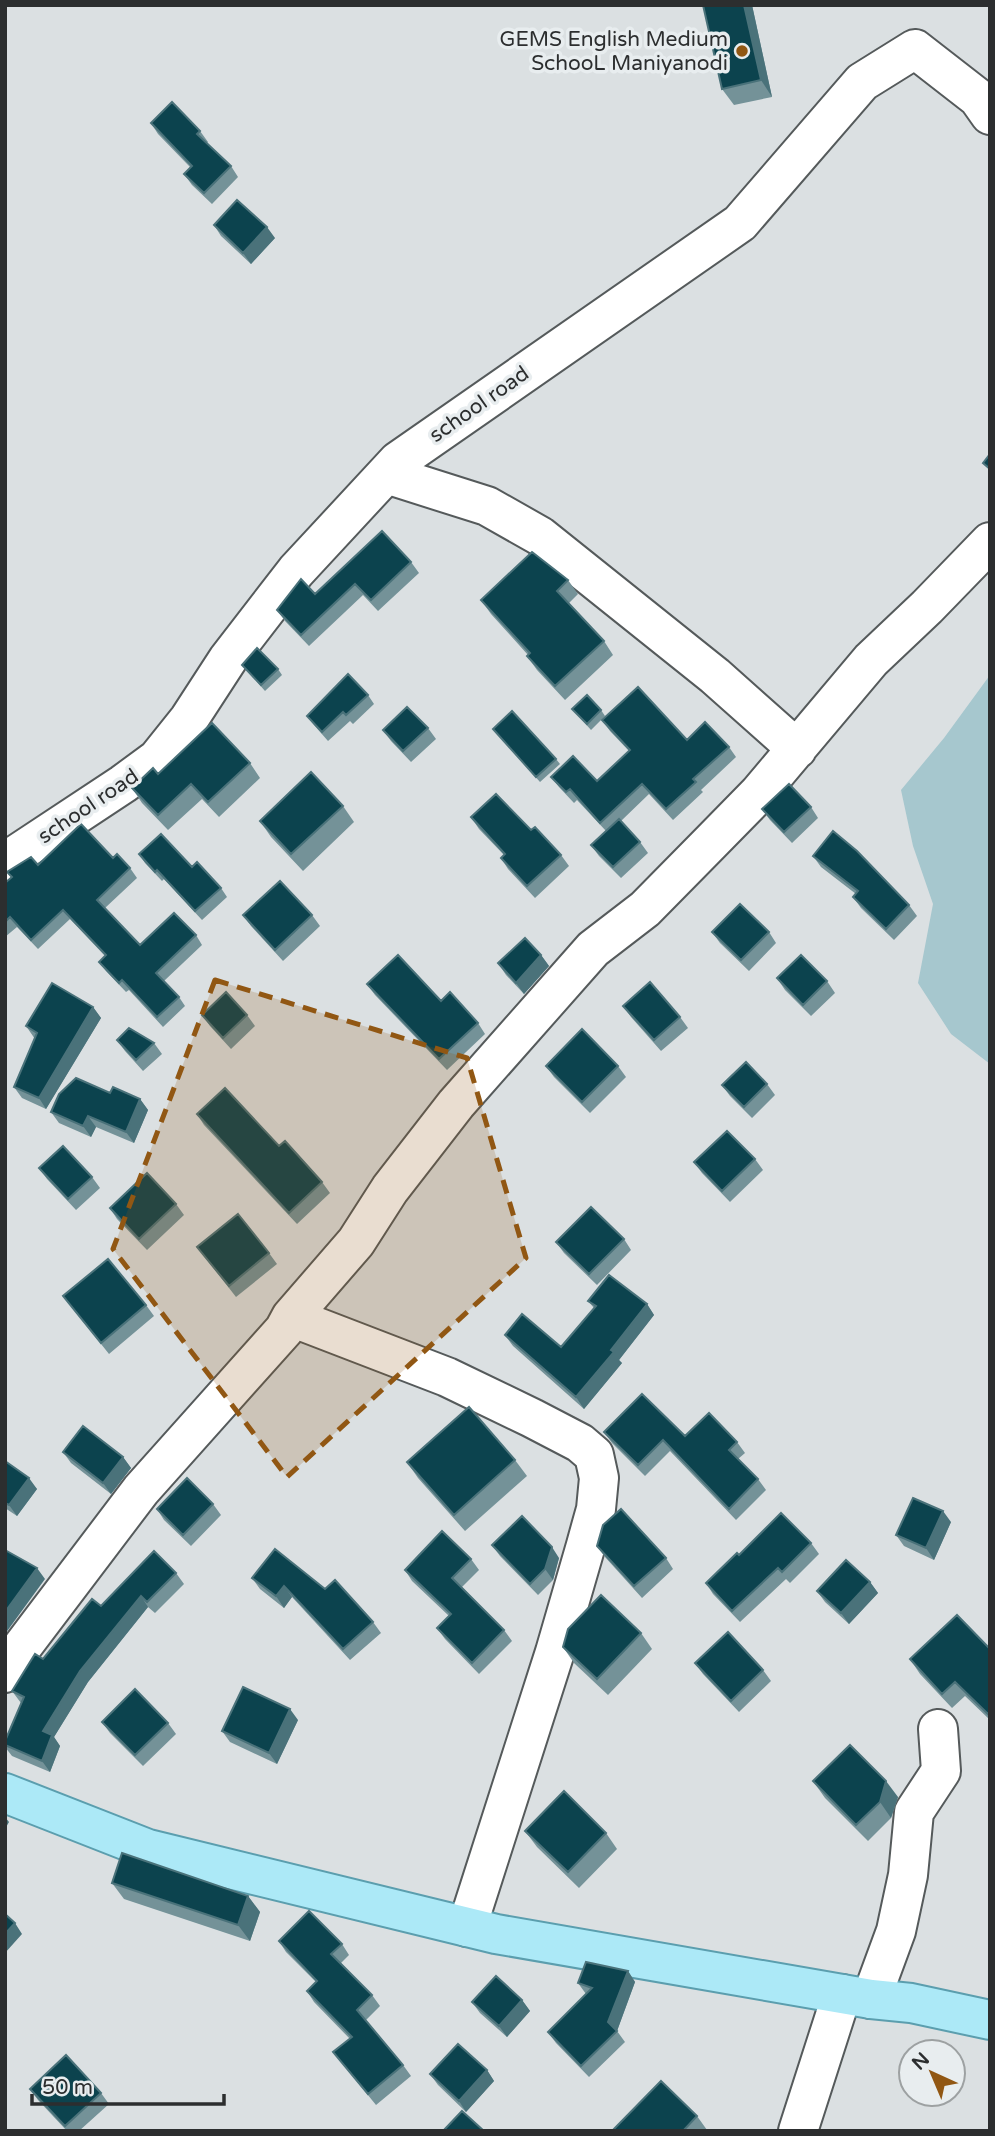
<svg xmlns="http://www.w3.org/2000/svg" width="995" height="2136" font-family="'Varela Round',sans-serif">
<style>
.green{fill:#a6c7ce}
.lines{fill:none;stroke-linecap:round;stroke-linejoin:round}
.minor-casing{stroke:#555a5b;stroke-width:42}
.major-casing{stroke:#5b9eae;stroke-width:42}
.minor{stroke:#fff;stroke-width:38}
.major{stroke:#ace9f7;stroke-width:38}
.wall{fill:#749298}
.shaded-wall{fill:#4a727a}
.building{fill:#0c434e;stroke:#4a727a;stroke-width:2}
.marked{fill:#915713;fill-opacity:0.2;stroke:#915713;stroke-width:5;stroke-dasharray:14 9;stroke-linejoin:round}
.poi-dot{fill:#915713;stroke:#e8edef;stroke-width:2.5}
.labels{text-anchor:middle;stroke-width:7;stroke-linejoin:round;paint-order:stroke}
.poi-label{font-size:21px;fill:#2c2e2f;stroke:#e8edef;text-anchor:end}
.street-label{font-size:21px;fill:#2c2e2f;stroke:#e8edef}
</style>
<rect width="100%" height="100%" fill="#dbe0e2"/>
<path class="green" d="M990,675V1064L951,1034L918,983L933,904L913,846L901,790L944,738Z"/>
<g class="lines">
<defs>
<path id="minor" d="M386,474L487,506L540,536L715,676L797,749
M5,862L123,784L157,759L189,719L228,659L296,571L398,461L740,223L862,82L915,49L978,98L990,115
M291,1317L447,1377L532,1418L580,1443L594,1455L599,1478L596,1509L586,1545L555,1652L467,1927
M5,1673L19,1651L141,1490L284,1330L291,1317L356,1242L390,1189L456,1104L593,949L645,909L710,843L759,793L871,660L927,607L990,542
M871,1999L896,1931L908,1875L914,1812L941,1771L938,1729
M798,2131L842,1994"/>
<path id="major" d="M5,1793L148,1849L496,1934L871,1999L911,2003L990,2020"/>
</defs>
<use href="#minor" class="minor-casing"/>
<use href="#major" class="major-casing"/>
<use href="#minor" class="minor"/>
<use href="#major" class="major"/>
</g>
<path class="wall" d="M752,5L772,97L734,105L722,89Z
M151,123L200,131L208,142L207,143L231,166L238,177L212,204L192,185L184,174L190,167L158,134Z
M214,225L275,238L251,264L221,236Z
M411,562L419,573L378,611L363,595L309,646L285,621L277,610L315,594Z
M568,580L578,594L569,603L604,641L613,655L565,700L537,670L527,656L528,655L491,614L481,600Z
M242,665L278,669L282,675L265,691Z
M368,695L374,704L353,724L350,721L328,741L314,725L307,716Z
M572,709L601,710L605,716L591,730Z
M602,720L687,740L729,747L736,757L701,790L703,792L673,820L649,794L621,821L640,842L648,853L621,878L599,856L591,845L606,831L577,800L574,803L559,787L551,777L597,781L629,751L610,731Z
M428,728L436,739L411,762L391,741L383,730Z
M493,729L556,759L560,764L540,782Z
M250,763L260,778L219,817L202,799L168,830L142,803L132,788L158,774Z
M343,806L354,822L303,871L271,837L260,821Z
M811,807L818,818L792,843L770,820L762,809Z
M471,817L531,830L561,855L569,866L535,898L508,869L501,858L504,855L479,829Z
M139,854L221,888L227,897L202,920L164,879L162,881L145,863Z
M813,856L909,905L917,916L894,940L861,908L853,897L856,894L821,867Z
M113,858L130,868L137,878L105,908L140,945L196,935L202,945L164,981L179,997L185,1006L163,1027L129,990L126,992L106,971L99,962L105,956L70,919L38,949L17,927L5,937V883L11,877L7,872L38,865Z
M243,915H312L320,926L283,961L251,926Z
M712,932H769L776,943L749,971L720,943Z
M541,955L549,966L524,994L506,975L498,963Z
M777,978L827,981L835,993L811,1016L785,990Z
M367,984L441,1001L478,1023L485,1034L447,1070L375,995Z
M623,1006L680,1017L688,1028L661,1051L631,1017Z
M93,1007L101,1018L46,1109L22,1098L14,1087L35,1039L26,1026Z
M202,1015H247L255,1026L231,1049L210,1026Z
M117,1040L154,1043L162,1054L143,1071L125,1051Z
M546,1066H618L626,1077L590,1113L554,1077Z
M767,1084L775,1095L752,1118L730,1096L722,1085Z
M110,1093L140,1099L148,1110L134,1143L96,1127L91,1137L59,1123L51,1112Z
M197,1114L279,1146L322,1182L330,1193L297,1224L204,1125Z
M755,1159L763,1170L730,1202L702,1173L694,1162Z
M39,1168L92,1177L100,1188L76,1210L47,1179Z
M176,1204L184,1215L147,1250L117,1219L110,1208Z
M624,1239L631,1250L597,1285L564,1253L556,1242Z
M197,1247L269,1253L277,1264L236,1297Z
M63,1296L146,1305L154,1316L109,1354Z
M588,1301L647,1304L654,1315L619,1360L622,1363L584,1409L513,1346L505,1335L561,1347L594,1308Z
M604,1432L685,1436L737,1442L745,1453L738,1459L758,1479L766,1490L736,1520L670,1451L645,1476L612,1443Z
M63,1452L123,1457L131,1468L111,1494L71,1463Z
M515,1460L527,1476L465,1531L418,1478L407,1462Z
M5,1461L37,1489L17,1516L5,1508Z
M213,1504L221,1515L191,1546L164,1520L157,1509Z
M951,1522L934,1560L904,1546L896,1535Z
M811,1543L819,1554L790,1583L786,1579L740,1622L713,1594L706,1583L739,1555Z
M492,1545L559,1558L553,1580L538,1595L500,1556Z
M597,1546L666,1558L673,1569L642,1598L605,1557Z
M471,1559L479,1570L462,1587L504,1630L512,1641L479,1674L445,1639L437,1628L449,1616L412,1581L405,1570Z
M176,1573L184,1584L155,1613L148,1607L88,1682L54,1737L60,1746L50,1772L12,1756L5,1747V1741L21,1703L12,1691L43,1659Z
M252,1578L325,1589L373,1622L381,1633L350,1660L292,1597L284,1608L260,1589Z
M870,1582L878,1593L849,1624L825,1602L817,1591Z
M641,1633L652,1649L608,1695L574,1663L563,1647Z
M990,1649V1720L965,1696L952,1708L920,1674L910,1659Z
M695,1663L763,1670L771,1681L739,1712L703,1674Z
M298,1720L277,1764L230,1742L222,1731Z
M102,1722L168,1723L176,1734L143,1766L110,1733Z
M813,1781L898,1797L891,1818L868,1841L825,1798Z
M525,1831L606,1833L617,1849L579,1888L537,1847Z
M112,1883L248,1896L260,1912L250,1941L124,1899Z
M279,1941L342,1944L349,1955L341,1963L372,1995L380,2006L366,2020L403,2065L411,2076L376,2105L333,2052L350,2039L314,2002L307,1991L316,1982L286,1952Z
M628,1971L635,1982L617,2031L625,2042L589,2077L556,2043L548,2032L586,1994L578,1983Z
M522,2000L530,2011L507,2037L480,2013L472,2002Z
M487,2070L494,2081L466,2112L438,2085L430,2074Z
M30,2089L101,2093L109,2104L79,2131H67L38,2100Z
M697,2116L707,2130L705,2131H612Z"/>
<path class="shaded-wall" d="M744,5H752L772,97L761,80Z
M267,227L275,238L251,264L243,253Z
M541,955L549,966L524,994L516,983Z
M93,1007L101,1018L46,1109L39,1098Z
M140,1099L148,1110L134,1143L126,1132Z
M88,1116L96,1127L91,1137L83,1126Z
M647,1304L654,1315L619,1360L622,1363L584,1409L576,1397L611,1350Z
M123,1457L131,1468L111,1494L103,1483Z
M29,1478L37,1489L17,1516L9,1505Z
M943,1511L951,1522L934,1560L926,1548Z
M552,1547L559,1558L553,1580L545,1569Z
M37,1568L45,1579L5,1634V1612Z
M870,1582L878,1593L849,1624L841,1613Z
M284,1586L292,1597L284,1608L276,1596Z
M141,1596L148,1607L88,1682L54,1737L60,1746L50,1772L42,1761L43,1731L80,1671Z
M290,1709L298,1720L277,1764L269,1753Z
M886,1781L898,1797L891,1818L880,1802Z
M5,1817L9,1822L5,1829Z
M248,1896L260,1912L250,1941L238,1925Z
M15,1923L22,1934L5,1953V1934Z
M628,1971L635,1982L617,2031L608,2022Z
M522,2000L530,2011L507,2037L499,2026Z
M487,2070L494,2081L466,2112L459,2101Z"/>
<path class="building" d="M703,5H744L761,80L722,89Z
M172,102L200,131L197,134L231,166L204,193L184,174L192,166L151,123Z
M237,200L267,227L243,253L214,225Z
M990,454V469L983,463Z
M382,531L411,562L371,600L355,584L301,635L277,610L301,579L315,594Z
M532,552L568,580L557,591L604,641L555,686L527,656L530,653L481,600Z
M257,648L278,669L261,685L242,665Z
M348,674L368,695L346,715L343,712L322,732L307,716Z
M638,687L687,740L705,722L729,747L693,779L696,782L666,809L642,784L600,823L570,789L566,792L551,777L573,756L597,781L630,750L602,720Z
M587,695L601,710L587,724L572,709Z
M407,707L428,728L403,751L383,730Z
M512,711L556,759L536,777L493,729Z
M212,723L250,763L208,802L191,784L158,815L132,788L153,768L158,774Z
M311,772L343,806L291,854L260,821Z
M789,784L811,807L784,832L762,809Z
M496,794L531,830L535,827L561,855L527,886L501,858L505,854L471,817Z
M619,819L640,842L613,867L591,845Z
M81,824L113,858L117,854L130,868L97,900L140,945L174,913L196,935L156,973L179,997L157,1017L122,980L119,983L99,962L106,955L63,910L31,940L10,917L5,922V883L12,877L7,872L31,857L38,865Z
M833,831L857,851L909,905L886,929L853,897L858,891L813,856Z
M161,834L192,867L197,862L221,888L195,911L157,870L155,872L139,854Z
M280,881L312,915L275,950L243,915Z
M740,904L769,932L741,960L712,932Z
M525,938L541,955L516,983L498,963Z
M398,955L441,1001L450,992L478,1023L439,1059L367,984Z
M801,955L827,981L803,1005L777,978Z
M650,982L680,1017L654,1040L623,1006Z
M52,983L93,1007L39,1098L14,1087L37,1033L26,1026Z
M226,992L247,1015L223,1038L202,1015Z
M129,1028L154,1043L136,1060L117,1040Z
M582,1029L618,1066L582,1102L546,1066Z
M746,1062L767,1084L744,1107L722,1085Z
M76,1078L110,1093L113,1087L140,1099L126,1132L88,1116L83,1126L51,1112L59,1094Z
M225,1088L279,1146L285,1141L322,1182L289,1213L197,1114Z
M727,1131L755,1159L722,1191L694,1162Z
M63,1146L92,1177L68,1199L39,1168Z
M147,1173L176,1204L139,1239L110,1208Z
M591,1207L624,1239L589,1274L556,1242Z
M238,1214L269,1253L229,1286L197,1247Z
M108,1259L146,1305L101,1343L63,1296Z
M609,1275L647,1304L611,1350L614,1352L576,1397L505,1335L522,1314L561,1347L596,1306L588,1301Z
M642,1394L685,1436L709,1413L737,1442L729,1450L758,1479L729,1509L663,1440L638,1465L604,1432Z
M469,1407L515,1460L454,1515L407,1462Z
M83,1426L123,1457L103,1483L63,1452Z
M5,1461L29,1478L9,1505L5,1503Z
M187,1478L213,1504L183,1535L157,1509Z
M913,1498L943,1511L926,1548L896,1535Z
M621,1509L666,1558L634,1586L597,1546L603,1525Z
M781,1513L811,1543L782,1572L778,1568L732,1611L706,1583L737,1553L739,1555Z
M522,1516L552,1547L545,1569L530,1584L492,1545Z
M442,1531L471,1559L452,1578L504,1630L472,1663L437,1628L451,1614L405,1570Z
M275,1549L325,1589L335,1580L373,1622L343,1649L284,1586L276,1596L252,1578Z
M5,1550L37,1568L5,1612Z
M154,1551L176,1573L147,1602L141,1596L80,1671L43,1731L52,1735L42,1761L5,1745V1741L24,1697L12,1691L35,1654L43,1659L92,1599L101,1606Z
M846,1560L870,1582L841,1613L817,1591Z
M601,1595L641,1633L597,1679L563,1647L568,1629Z
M957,1615L990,1649V1712L988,1714L955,1682L942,1694L910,1659Z
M728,1632L763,1670L731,1701L695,1663Z
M243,1687L290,1709L269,1753L222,1731Z
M135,1689L168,1723L135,1755L102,1722Z
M850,1745L886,1781L880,1802L856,1825L813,1781Z
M564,1791L606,1833L568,1872L525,1831Z
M122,1853L248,1896L238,1925L112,1883Z
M309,1911L342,1944L331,1954L372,1995L357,2010L403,2065L368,2094L333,2052L352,2037L307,1991L317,1981L279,1941Z
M5,1914L15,1923L5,1934Z
M586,1962L628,1971L608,2022L617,2031L581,2066L548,2032L592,1988L578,1983Z
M496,1976L522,2000L499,2026L472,2002Z
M458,2044L487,2070L459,2101L430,2074Z
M66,2055L101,2093L65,2126L30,2089Z
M661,2081L697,2116L683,2131H612Z
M462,2111L484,2131H443Z"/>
<path class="marked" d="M215,980L467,1058L526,1258L287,1477L113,1249Z"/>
<circle class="poi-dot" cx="742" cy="51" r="7"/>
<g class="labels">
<g class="poi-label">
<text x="728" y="46">GEMS English Medium<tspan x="728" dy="24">SchooL Maniyanodi</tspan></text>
</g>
<g class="street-label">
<text transform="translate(479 404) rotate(-35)" y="7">school road</text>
<text transform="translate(88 806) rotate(-34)" y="7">school road</text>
</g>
</g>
<rect width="995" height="2136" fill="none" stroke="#2c2e2f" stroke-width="14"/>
<g transform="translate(932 2073) rotate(316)"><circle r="33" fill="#e8edef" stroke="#9da1a2" stroke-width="2"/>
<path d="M0-5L12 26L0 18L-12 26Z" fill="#915713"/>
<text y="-10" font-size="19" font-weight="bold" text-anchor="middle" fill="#2c2e2f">N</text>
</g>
<path d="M32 2094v10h192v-10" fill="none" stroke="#2c2e2f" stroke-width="3.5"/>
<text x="42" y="2094" font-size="21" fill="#2c2e2f" stroke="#e8edef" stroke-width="5" paint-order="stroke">50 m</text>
</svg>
